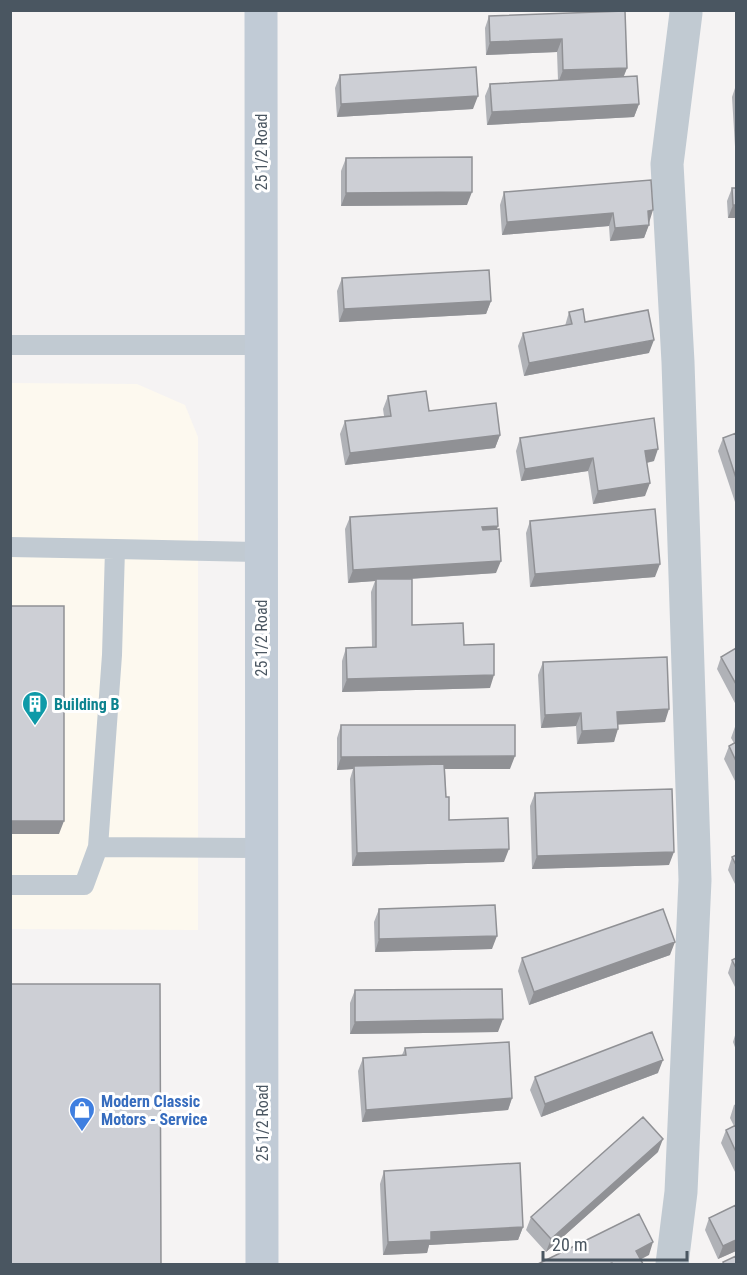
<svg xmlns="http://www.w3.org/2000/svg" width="747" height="1275" font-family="'Roboto Condensed',sans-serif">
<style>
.commercial{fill:#fdf9ef}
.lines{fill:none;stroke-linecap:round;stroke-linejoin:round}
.lane{stroke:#c1cad2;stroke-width:20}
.street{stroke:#c1cad2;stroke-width:33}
.secondary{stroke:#c1cbd6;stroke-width:33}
.wall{fill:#b0b2b7}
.shaded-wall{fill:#909195}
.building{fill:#cdcfd5;stroke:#909195;stroke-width:1.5}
.labels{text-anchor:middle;stroke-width:6;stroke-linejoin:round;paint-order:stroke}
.street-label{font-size:16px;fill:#4a5661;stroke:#fff}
.culture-label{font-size:16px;font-weight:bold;fill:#0d838f;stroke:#fff;text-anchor:start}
.shop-label{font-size:16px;font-weight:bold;fill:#366cbe;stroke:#fff;text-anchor:start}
</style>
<rect width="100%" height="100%" fill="#f5f3f3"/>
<path class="commercial" d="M11,383L137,384L185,405L198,437V930L11,929Z"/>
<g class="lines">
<path class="lane" d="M10,345H261
M10,547L115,549L112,655L98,847L84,885H10
M115,549L261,552
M98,847L262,848"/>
<path class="street" d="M672,1264L681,1192L695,880L678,362L667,164L686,13"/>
<path class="secondary" d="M261,10L262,1264"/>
</g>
<path class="wall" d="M625,11L627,68L624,76L639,104L634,117L487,125L485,96L490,84L558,80L557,52L486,55L485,28L489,16Z
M340,75L473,109L337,117L335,88Z
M736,85V163L732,97Z
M346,158L467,205L341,206V171Z
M651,180L649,223L644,238L610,241L609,226L502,235L500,205L504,192Z
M732,188H736V218H728L727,201Z
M342,278L491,301L486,314L339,322L337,291Z
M569,312L585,322L649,353L524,376L518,346L523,333L565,326Z
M388,396L429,411L500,435L495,448L345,465L340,434L345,421L384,416L383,409Z
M736,433V505L718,451L723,438Z
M520,438L654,461L647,463L645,496L593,504L588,471L521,481L516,451Z
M350,517L497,529L496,573L411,579L412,625L464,645L490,688L342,692V661L346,648L372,647L371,592L375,581L348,583L345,529Z
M530,521L655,577L530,587L526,533Z
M736,648V705L717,669L721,657Z
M543,662L665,722L618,724L614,742L577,744L576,726L541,728L538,675Z
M736,724V783L724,759L729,746L734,743L731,738Z
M341,725L510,769H445L446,797L449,820L504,862L352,866L350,779L353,769L337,770V738Z
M535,793L669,865L532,869L530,806Z
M736,855V886L728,870L732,857Z
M379,909L492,949L375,952L374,922Z
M670,955L529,1005L518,971L522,958Z
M732,960L736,968V989L728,973Z
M355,990L498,1032L350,1034V1003Z
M736,1032V1050L733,1042Z
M405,1048L512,1098L508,1110L362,1122L358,1071L363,1058L402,1055Z
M658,1073L541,1117L530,1090L535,1077Z
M736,1104V1174L721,1143L726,1130L734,1126L730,1118L734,1105Z
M658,1152L546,1252L526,1230L531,1217Z
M384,1171L523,1227L518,1240L429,1245L427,1253L383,1255L380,1184Z
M736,1205V1251L718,1259L705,1230L709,1218Z"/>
<path class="shaded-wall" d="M562,39L557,52L486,55L490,42Z
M627,68L622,80L558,83L563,70Z
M478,96L473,109L337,117L341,104Z
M639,104L634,117L487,125L492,112Z
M472,192L467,205L341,206L346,193Z
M733,205H736V218H728Z
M653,210L649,223L648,211Z
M613,213L609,226L502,235L507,222Z
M649,225L644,238L610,241L615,228Z
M491,301L486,314L339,322L344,309Z
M654,340L649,353L524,376L529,363Z
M500,435L495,448L345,465L350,453Z
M658,449L654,461L640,464L645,451Z
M593,458L588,471L521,481L525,469Z
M650,483L645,496L593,504L598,491Z
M498,526L493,539L478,540L482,527Z
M501,561L496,573L376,581V579L375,581L348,583L353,570Z
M660,564L655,577L530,587L535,574Z
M494,675L490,688L342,692L347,679Z
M669,709L665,722L612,725L617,712Z
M581,713L576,726L541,728L545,715Z
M618,729L614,742L577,744L582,731Z
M515,756L510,769H355L354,766L353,769L337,770L341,757Z
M10,821H64L59,834H10Z
M509,849L504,862L352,866L357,853Z
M674,852L669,865L532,869L537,856Z
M497,936L492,949L375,952L379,939Z
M675,942L670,955L529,1005L534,992Z
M503,1019L498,1032L350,1034L355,1022Z
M663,1060L658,1073L541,1117L545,1104Z
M512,1098L508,1110L362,1122L366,1110Z
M663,1139L658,1152L546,1252L551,1239Z
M523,1227L518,1240L429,1245L427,1253L383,1255L388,1242L431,1232Z
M736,1240V1251L718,1259L723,1246Z
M653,1242L649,1255L632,1264L636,1251Z"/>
<path class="building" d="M625,11L627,68L563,70L562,39L490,42L489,16Z
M476,67L478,96L341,104L340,75Z
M637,76L639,104L492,112L490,84Z
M472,157V192L346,193V158Z
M651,180L653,210L648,211L649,225L615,228L613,213L507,222L504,192Z
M732,188H736V205H733Z
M489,270L491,301L344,309L342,278Z
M583,309L585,322L648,310L654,340L529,363L523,333L572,324L569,312Z
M426,391L429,411L496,403L500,435L350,453L345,421L391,416L388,396Z
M654,418L658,449L645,451L650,483L598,491L593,458L525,469L520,438Z
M736,433V478L723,438Z
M497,508L498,526L482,527L483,530L499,529L501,561L353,570L350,517Z
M655,509L660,564L535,574L530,521Z
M376,579H412V625L463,623L464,645L494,644V675L347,679L346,648L376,647Z
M10,606H64V821H10Z
M736,648V684L721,657Z
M667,657L669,709L617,712L618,729L582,731L581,713L545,715L543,662Z
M341,725H515V756L341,757Z
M736,742V761L729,746Z
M444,764L446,797H449V820L508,818L509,849L357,853L354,766Z
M672,789L674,852L537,856L535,793Z
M736,855V865L732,857Z
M495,905L497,936L379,939V909Z
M663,909L675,942L534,992L522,958Z
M736,958V968L732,960Z
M10,984H160L161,1264H10Z
M502,989L503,1019L355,1022V990Z
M652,1032L663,1060L545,1104L535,1077Z
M509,1042L512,1098L366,1110L363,1058L406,1055L405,1048Z
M643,1117L663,1139L551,1239L531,1217Z
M736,1125V1152L726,1130Z
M520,1163L523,1227L431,1232V1240L388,1242L384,1171Z
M736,1205V1240L723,1246L709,1218Z
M639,1214L653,1242L636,1251L643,1264H613L612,1263L609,1264H538Z
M736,1256V1264H724L723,1262Z"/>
<defs>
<symbol id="building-pin" viewBox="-11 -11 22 30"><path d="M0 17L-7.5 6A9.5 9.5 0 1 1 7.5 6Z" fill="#0f9aa8" stroke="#fff"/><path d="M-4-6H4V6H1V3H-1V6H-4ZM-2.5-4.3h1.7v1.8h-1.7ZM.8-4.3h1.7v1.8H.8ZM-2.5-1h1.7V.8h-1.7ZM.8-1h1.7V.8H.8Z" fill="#fff"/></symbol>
<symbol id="shop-pin" viewBox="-11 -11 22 30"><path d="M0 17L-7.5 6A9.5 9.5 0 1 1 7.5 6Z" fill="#3f7fe0" stroke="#fff"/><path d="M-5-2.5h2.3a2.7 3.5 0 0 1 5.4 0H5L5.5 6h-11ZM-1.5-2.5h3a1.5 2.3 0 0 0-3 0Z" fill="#fff"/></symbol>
</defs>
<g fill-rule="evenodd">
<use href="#building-pin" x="20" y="689" width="30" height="40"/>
<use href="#shop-pin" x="67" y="1095" width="30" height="40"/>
</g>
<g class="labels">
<g class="street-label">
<text transform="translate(261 152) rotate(-90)" y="6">25 1/2 Road</text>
<text transform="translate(261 638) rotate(-90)" y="6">25 1/2 Road</text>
<text transform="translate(262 1123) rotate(-90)" y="6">25 1/2 Road</text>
</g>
<g class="culture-label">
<text x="54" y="710">Building B</text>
</g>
<g class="shop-label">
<text x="101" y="1107">Modern Classic<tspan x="101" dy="18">Motors - Service</tspan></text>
</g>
</g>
<rect width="747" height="1275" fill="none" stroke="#4a5661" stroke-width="24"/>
<path d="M543 1251v9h144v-9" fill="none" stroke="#4a5661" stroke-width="3"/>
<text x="552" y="1251" font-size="18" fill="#4a5661" stroke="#ffffff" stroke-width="4.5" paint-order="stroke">20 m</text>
</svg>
